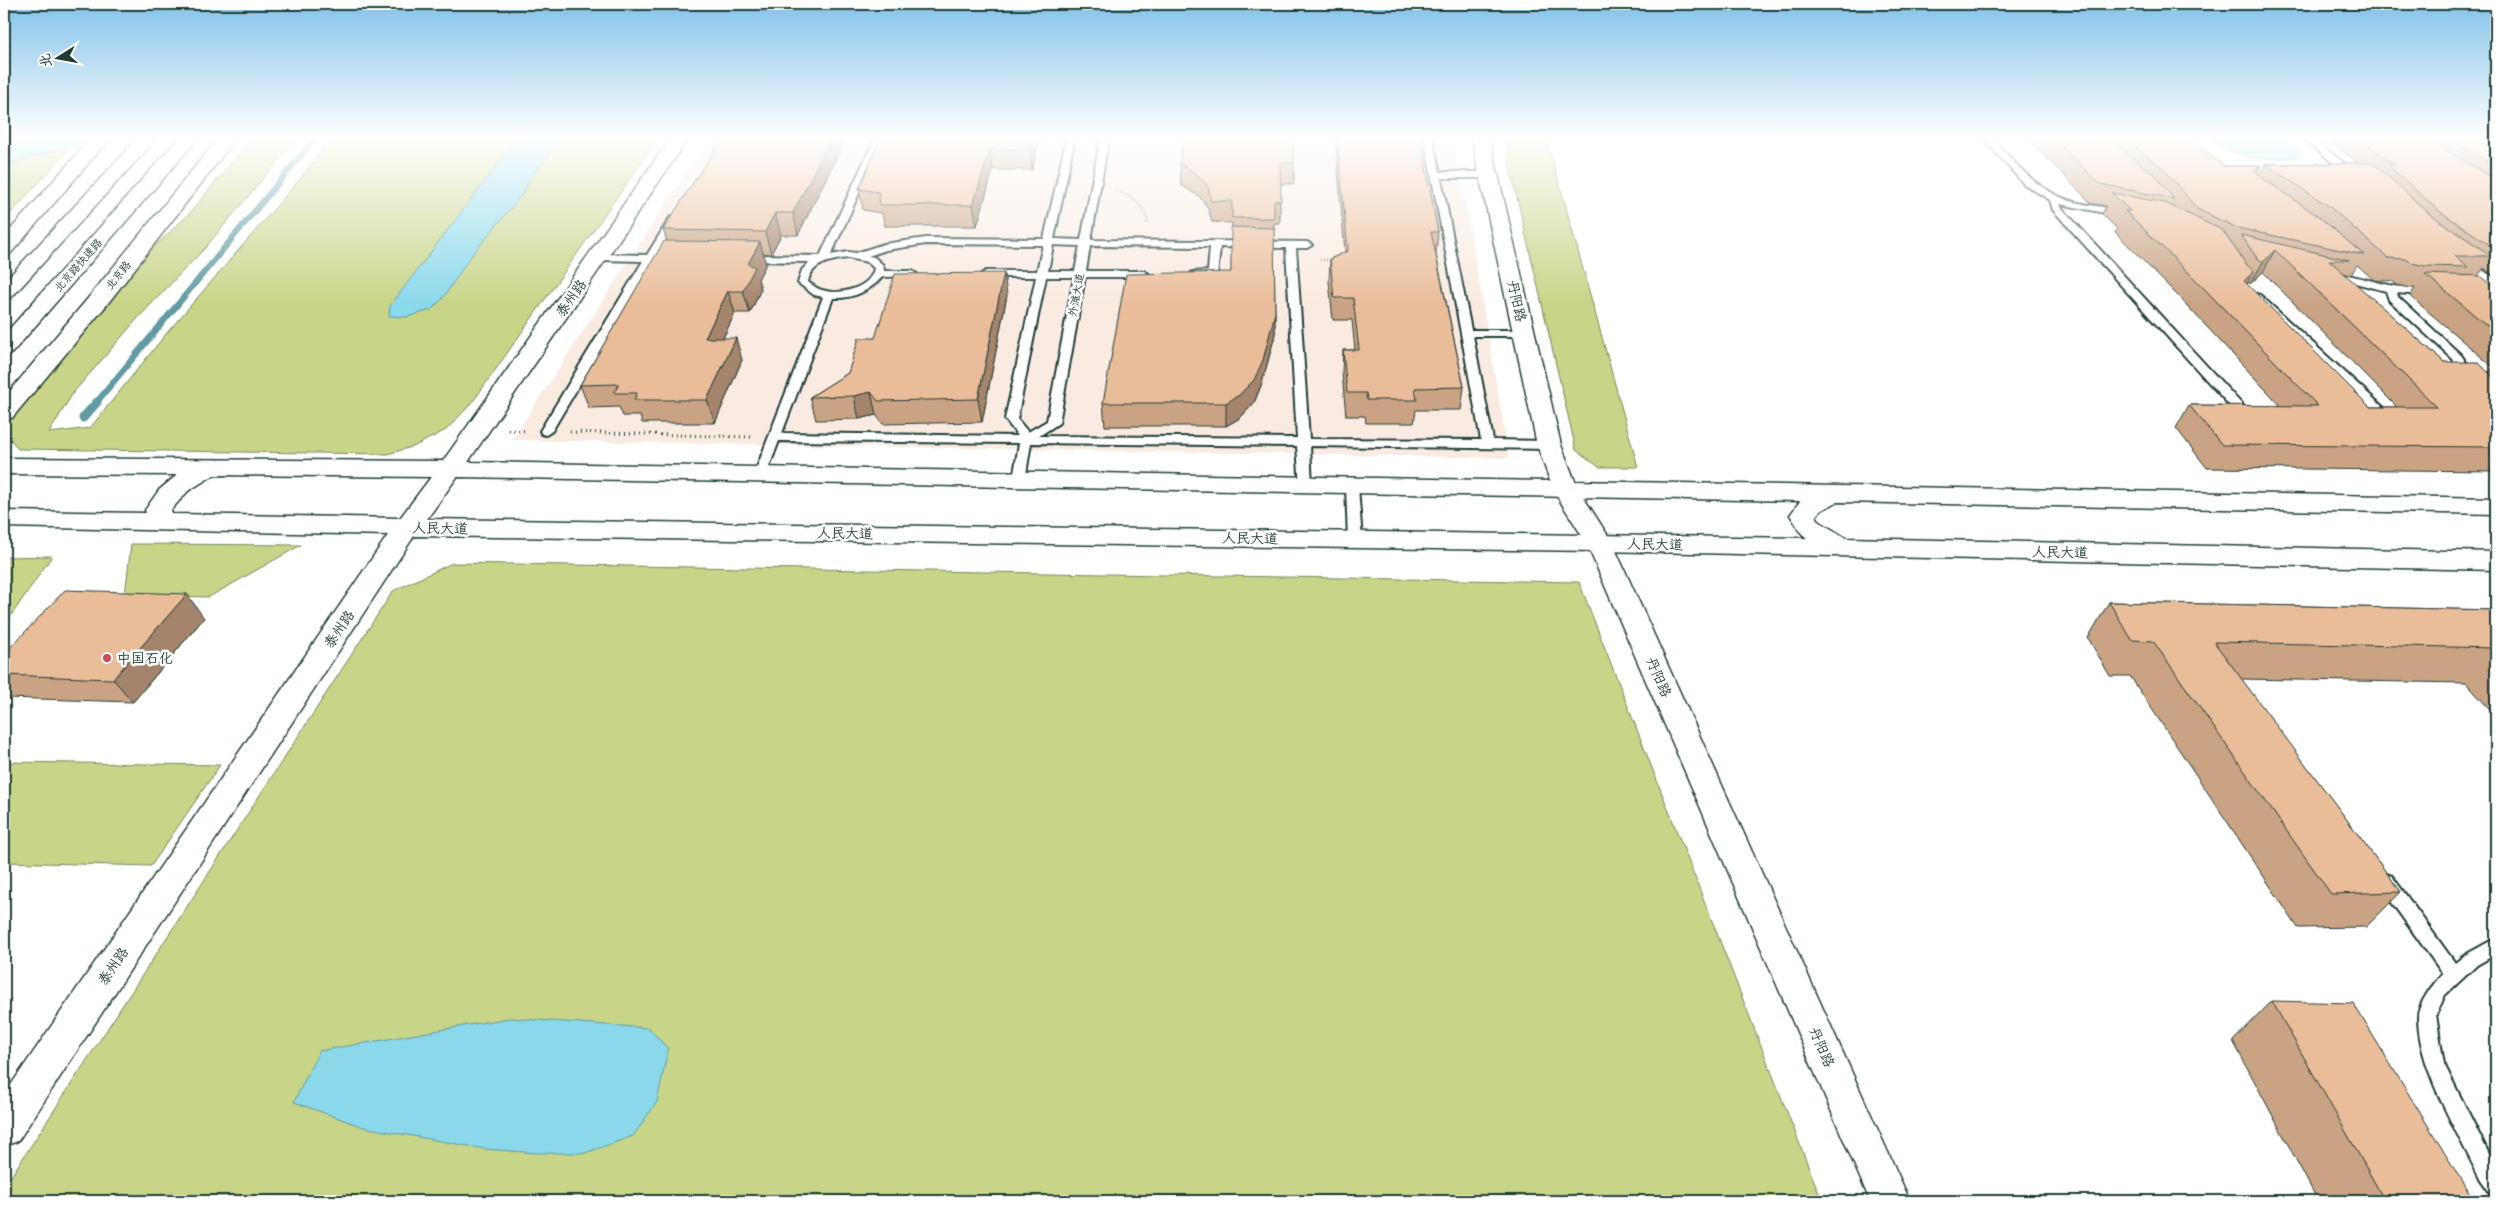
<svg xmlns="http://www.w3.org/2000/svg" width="2500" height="1205" font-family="Sriracha,'LXGW WenKai TC',sans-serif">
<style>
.built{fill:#f9ebe1}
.green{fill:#c8d488;stroke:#74885e}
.water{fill:#8bd8eb;stroke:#609aa2}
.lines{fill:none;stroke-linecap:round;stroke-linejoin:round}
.stream-far1{stroke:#609aa2;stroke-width:6}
.stream{stroke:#609aa2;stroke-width:9}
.lane-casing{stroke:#1f3d34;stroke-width:4}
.street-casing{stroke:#1f3d34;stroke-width:3}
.secondary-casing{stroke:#1f3d34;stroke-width:3}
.primary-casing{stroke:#1f3d34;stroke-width:3}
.highway-casing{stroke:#1f3d34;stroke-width:3}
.path-far1{stroke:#1f3d34;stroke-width:2.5;stroke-dasharray:0.5 2.5;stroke-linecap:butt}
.path{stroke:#1f3d34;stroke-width:3;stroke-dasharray:1 4;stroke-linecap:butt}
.lane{fill:#fff;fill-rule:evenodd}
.street{fill:#fff;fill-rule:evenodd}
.secondary{fill:#fff;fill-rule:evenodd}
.primary{fill:#fff;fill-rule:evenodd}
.highway{fill:#fff;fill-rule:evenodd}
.wall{fill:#c9a384;stroke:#1f3d34;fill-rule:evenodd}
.shaded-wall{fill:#a4846c;stroke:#1f3d34}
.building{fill:#eabd9a;stroke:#1f3d34}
.poi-dot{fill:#d1495b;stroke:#fff;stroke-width:2}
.labels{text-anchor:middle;stroke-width:5;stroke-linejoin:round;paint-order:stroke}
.far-street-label{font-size:11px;fill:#1f3d34;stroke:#fff}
.street-label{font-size:14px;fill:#1f3d34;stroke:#fff}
.poi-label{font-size:14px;fill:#1f3d34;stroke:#fff;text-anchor:start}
</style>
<rect width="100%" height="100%" fill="#fff"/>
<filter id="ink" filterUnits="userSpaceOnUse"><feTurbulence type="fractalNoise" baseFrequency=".02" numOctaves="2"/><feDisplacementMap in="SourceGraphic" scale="10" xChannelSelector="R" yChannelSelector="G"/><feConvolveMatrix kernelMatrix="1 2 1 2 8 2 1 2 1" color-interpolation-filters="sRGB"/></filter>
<g filter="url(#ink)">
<path class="built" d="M710,136H1454L1509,458L512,440Z"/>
<path class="green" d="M263,136H299L205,248L138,318L73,393L49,433L90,428L166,334L300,179L333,136H660L472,403L446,430L415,446L388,454L18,449L4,431V407L27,371L66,329L189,214L250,140H261Z
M1505,136H1546L1638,467H1599L1576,450L1508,159Z
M72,146L4,221V165Z
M131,544L301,545L209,597L125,595Z
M52,556L4,626V557Z
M452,563L1579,582L1822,1201H4V1187L393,591Z
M4,762L220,765L151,866L4,862Z"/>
<path class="water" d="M4,136H107L4,165Z
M519,136H565L533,174L521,196L470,257L443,298L431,310L407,317L389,316L390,306Z
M2208,136H2280L2300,151L2301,155C2295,158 2289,158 2282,158C2254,160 2229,156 2208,136Z
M509,1018L649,1028L668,1049L657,1102L633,1136L585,1153H537L485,1149L363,1127L294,1102L319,1051Z"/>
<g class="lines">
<path class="stream-far1" d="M96,403L317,136"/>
<path class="stream" d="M83,418L97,402"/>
<defs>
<path id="lane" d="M876,136H885L831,255L848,252L856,253L884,244L926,238L1044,239L1067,136H1075L1054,239L1081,240L1101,136H1109L1091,240L1307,242L1312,245L1307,248H1296L1309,439L1481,440L1424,136H1432L1440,172H1489L1494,175L1489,178H1441L1471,330H1524L1529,333L1524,336H1473L1493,440L1549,441L1555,445L1549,449L1310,446L1312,486L1306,490L1300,486L1297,446L1031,443L1025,480L1019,484L1013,480L1019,443L779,441L766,475L760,479L756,478L754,475L823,297L814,295L798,283L802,270L810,262L748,261L743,258L748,255L820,256ZM926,244L1043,245L1037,271H986L981,274L986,277H1036L1005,419L1018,436L782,433L833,298C852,299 870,291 882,277L916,276L917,274L912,271H884L883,265L874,257L868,256L886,250ZM1053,245L1080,246L1075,271H1048ZM1090,246L1210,247L1208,271L1192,272L1191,274L1196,277L1217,276L1220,247L1286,248L1297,438L1039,436L1059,423L1085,277H1144L1149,274L1144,271H1086ZM848,258L867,262L874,268C871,288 840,296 822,290C817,289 812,285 808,282C811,263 832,260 848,258ZM1046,277H1074L1047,421L1028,432L1017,419Z
M1981,136H1990C2016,164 2036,191 2074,202C2090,206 2107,207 2123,211L2125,213L2120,216L2060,204L2061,207L2247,410L2249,413L2247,416H2239L2053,210L2050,200L2024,184Z
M2299,136H2309L2357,173L2349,175Z
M671,216L679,218L657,255H674L679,258L674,261H653L552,431L546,435L542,434L540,431L643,261L599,260L594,257L599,254L647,255Z
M2465,259L2496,279V284H2489L2461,264L2460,262Z
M2332,271L2393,286L2435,291L2436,293L2431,296L2397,293L2398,297L2461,355L2468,365L2470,379L2468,381H2460L2453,359L2389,300L2386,291L2328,276L2327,274Z
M2256,294L2260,295L2383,407L2385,409L2383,411H2375L2252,299L2251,297Z
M1352,483L1358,487L1362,540L1355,544L1348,540L1346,487Z
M2386,874L2392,876L2455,963L2465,955L2496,938V954L2477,965L2445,995L2436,1015L2444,1064L2496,1168V1194L2489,1191L2479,1177C2457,1131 2418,1068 2418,1017C2418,1004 2434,982 2443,974L2380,886L2378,881L2380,876Z"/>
<path id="street" d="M1566,482L1575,484L1612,542L1910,1201H1870L1586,542L1553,490L1557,484Z"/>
<path id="secondary" d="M672,136H690L468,462L1550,481L1537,445L1471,136H1489L1561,445L1575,481L2496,498V514L1837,502L1820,511L1816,516L1820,522L1846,538L2496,552V570L1599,551L414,536L18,1141L4,1146V1095L388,535L4,527V511L146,513L145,510L159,490L177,475L4,474V458L443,461ZM214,475L431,477L400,518L172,514L171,510L188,491ZM457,477L1800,501L1790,515L1802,534L1807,538L427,519Z"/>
<path id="primary" d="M93,136H112L11,253L4,255V237Z
M220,136H238L105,307L12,418L4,420V398L89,297Z"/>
<path id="highway" d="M140,136H159L11,298L4,300V282Z
M181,136H200L12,353L4,355V335Z"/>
</defs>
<use href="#lane" class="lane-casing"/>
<use href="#street" class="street-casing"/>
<use href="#secondary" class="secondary-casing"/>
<use href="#primary" class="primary-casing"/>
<use href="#highway" class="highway-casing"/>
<path class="path-far1" d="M2192,136L2229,169
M2239,137L2256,139L2266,146C2255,151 2245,148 2236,140Z
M2261,140L2285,138
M1115,191C1133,196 1146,206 1148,225
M1320,260H1334"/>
<path class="path" d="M508,430L527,431
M570,432L752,437"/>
<use href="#lane" class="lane"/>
<use href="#street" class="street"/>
<use href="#secondary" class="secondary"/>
<use href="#primary" class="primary"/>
<use href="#highway" class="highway"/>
</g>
<path class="wall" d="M847,136L798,235H781L771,254L763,253L766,264L758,279L761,289L750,313H735L723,338L742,360L715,423H642L640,416H623L619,407L589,408L580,385L667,241L663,230Z
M881,136H1040L1032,170H993L977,226H885L882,213L863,210L859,189Z
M1335,136H1420L1438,232L1436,254L1464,387L1461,410H1416L1414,423H1366L1365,416H1346L1342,373L1343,350H1355L1352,320H1333L1329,281L1330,259L1345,252Z
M2025,136H2188L2223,166H2261L2257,172L2259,174L2265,164L2357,163L2323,136H2496V277L2484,268L2478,276L2496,289V471L2207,468L2176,428L2189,405L2281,406L2177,295L2115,232L2117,229L2102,214L2106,206L2091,203ZM2357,265L2374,280L2392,281L2397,285L2409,288H2415L2410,296L2493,367L2489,372L2444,362L2343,273L2351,275ZM2263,272L2397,407H2370L2247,284L2248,282L2250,284Z
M1294,163V184H1280V223H1274L1275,335L1262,383L1254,403L1240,418L1226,426H1105L1103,403L1231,272L1232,223L1212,222L1208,208L1200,197L1181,185L1180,164Z
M1007,295L982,422L883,424L876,415L859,419L816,420L810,397L848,373L875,338Z
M2109,602L2496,610V716L2466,683L2241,679L2401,892L2366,927L2298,928L2130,676H2110L2088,638Z
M204,618L133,702L6,698L4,695V654Z
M2272,1001L2474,1201H2318L2233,1041Z"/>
<path class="shaded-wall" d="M832,136H847L798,235L793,213Z
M1033,136H1040L1032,170L1030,149Z
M990,150L993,170L977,226L973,205Z
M775,213L781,235L771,254L765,232Z
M760,242L766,264L758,279L761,289L750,313L743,291L748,264Z
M2275,250L2263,272L2250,284L2263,262Z
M2254,271L2242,293L2244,281Z
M1004,273L1007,295L982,422L978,399Z
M728,291L735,313L712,361L705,338Z
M1275,313V335L1262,383L1254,403L1240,418L1226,426V403Z
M736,338L742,360L715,423L707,400Z
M871,392L876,415L859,419L854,396Z
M187,594L204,618L133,702L113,679Z"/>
<path class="building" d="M723,136H832L793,213H775L765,232L663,230Z
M881,136H1033L1030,149L990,150L973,205H880L878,192L859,189Z
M1183,136H1293L1294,163H1280L1281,201H1274V218H1232V201H1211L1208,187L1199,176L1180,164Z
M1337,136H1420L1438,232H1431L1464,387L1415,388L1417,400H1367L1366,393H1347L1343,350H1359L1353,298H1334L1330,259L1348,251Z
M2051,136H2111L2126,153L2154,174L2174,199L2100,184Z
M2124,136H2188L2223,166H2261L2255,170L2264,179L2318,216L2364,255L2237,228L2197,209L2163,168L2134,146Z
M2356,136H2430L2439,145L2496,180V249L2439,211L2388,165H2395Z
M2446,136H2496V166L2447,138Z
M2373,163L2431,215L2492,256H2455L2468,267L2424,266L2412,263L2406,259L2388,258L2330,207L2265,164Z
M2112,193L2165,203L2222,230L2246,264L2254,271L2244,281L2370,407H2437L2275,250L2263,262L2257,258L2241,235L2349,260H2329L2444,362H2478L2496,380V447L2222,445L2189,405L2318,406L2189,273L2125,211H2130Z
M1231,227L1274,228L1275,313L1263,360L1254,380L1239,395L1226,403H1103L1126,274L1231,272Z
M664,241L760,242L748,264L755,267L743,291H728L705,338H736L707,400H634L637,393H614L619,384L580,385Z
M1004,273L978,399L878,401L871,392L854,396L810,397L848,373L859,338H875L895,274Z
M2425,274L2480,276L2496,289V333Z
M65,590L187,594L113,679L4,675V654Z
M2109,602L2496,610V648L2214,642L2401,892L2331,894L2153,641L2132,640Z
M2272,1001L2353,1003L2474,1201H2385Z"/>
</g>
<linearGradient id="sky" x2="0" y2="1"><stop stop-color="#83c2e9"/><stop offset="0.45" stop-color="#fff"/><stop offset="1" stop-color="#fff" stop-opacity="0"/></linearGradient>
<rect width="2500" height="305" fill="url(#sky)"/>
<circle class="poi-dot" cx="107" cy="658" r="5"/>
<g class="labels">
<g class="far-street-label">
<text transform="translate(78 265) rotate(-49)" y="4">北京路快速路</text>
<text transform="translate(118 275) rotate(-51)" y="4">北京路</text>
<text transform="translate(1076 295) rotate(-80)" y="4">外滩大道</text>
</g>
<g class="street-label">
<text transform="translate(571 298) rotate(-55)" y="5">泰州路</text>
<text transform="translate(1517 301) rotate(77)" y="5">丹阳路</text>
<text transform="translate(440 528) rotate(1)" y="5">人民大道</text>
<text transform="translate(845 533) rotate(1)" y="5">人民大道</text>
<text transform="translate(1250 538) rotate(1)" y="5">人民大道</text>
<text transform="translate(1655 544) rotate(1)" y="5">人民大道</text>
<text transform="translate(2060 552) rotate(1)" y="5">人民大道</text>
<text transform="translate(339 629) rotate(-56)" y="5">泰州路</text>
<text transform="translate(1659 677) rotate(66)" y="5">丹阳路</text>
<text transform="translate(113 966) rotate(-56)" y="5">泰州路</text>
<text transform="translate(1822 1047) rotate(66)" y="5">丹阳路</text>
</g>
<g class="poi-label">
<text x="117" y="663">中国石化</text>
</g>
</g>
<rect width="2500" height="1205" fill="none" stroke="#fff" stroke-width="20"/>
<rect x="10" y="10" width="2480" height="1185" fill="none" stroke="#1f3d34" stroke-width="2" filter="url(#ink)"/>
<g transform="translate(58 58) rotate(259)" stroke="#ffffff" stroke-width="4" paint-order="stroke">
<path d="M0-4L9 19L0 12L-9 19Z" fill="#1f3d34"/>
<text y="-8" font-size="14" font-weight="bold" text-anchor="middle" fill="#1f3d34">北</text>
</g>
</svg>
